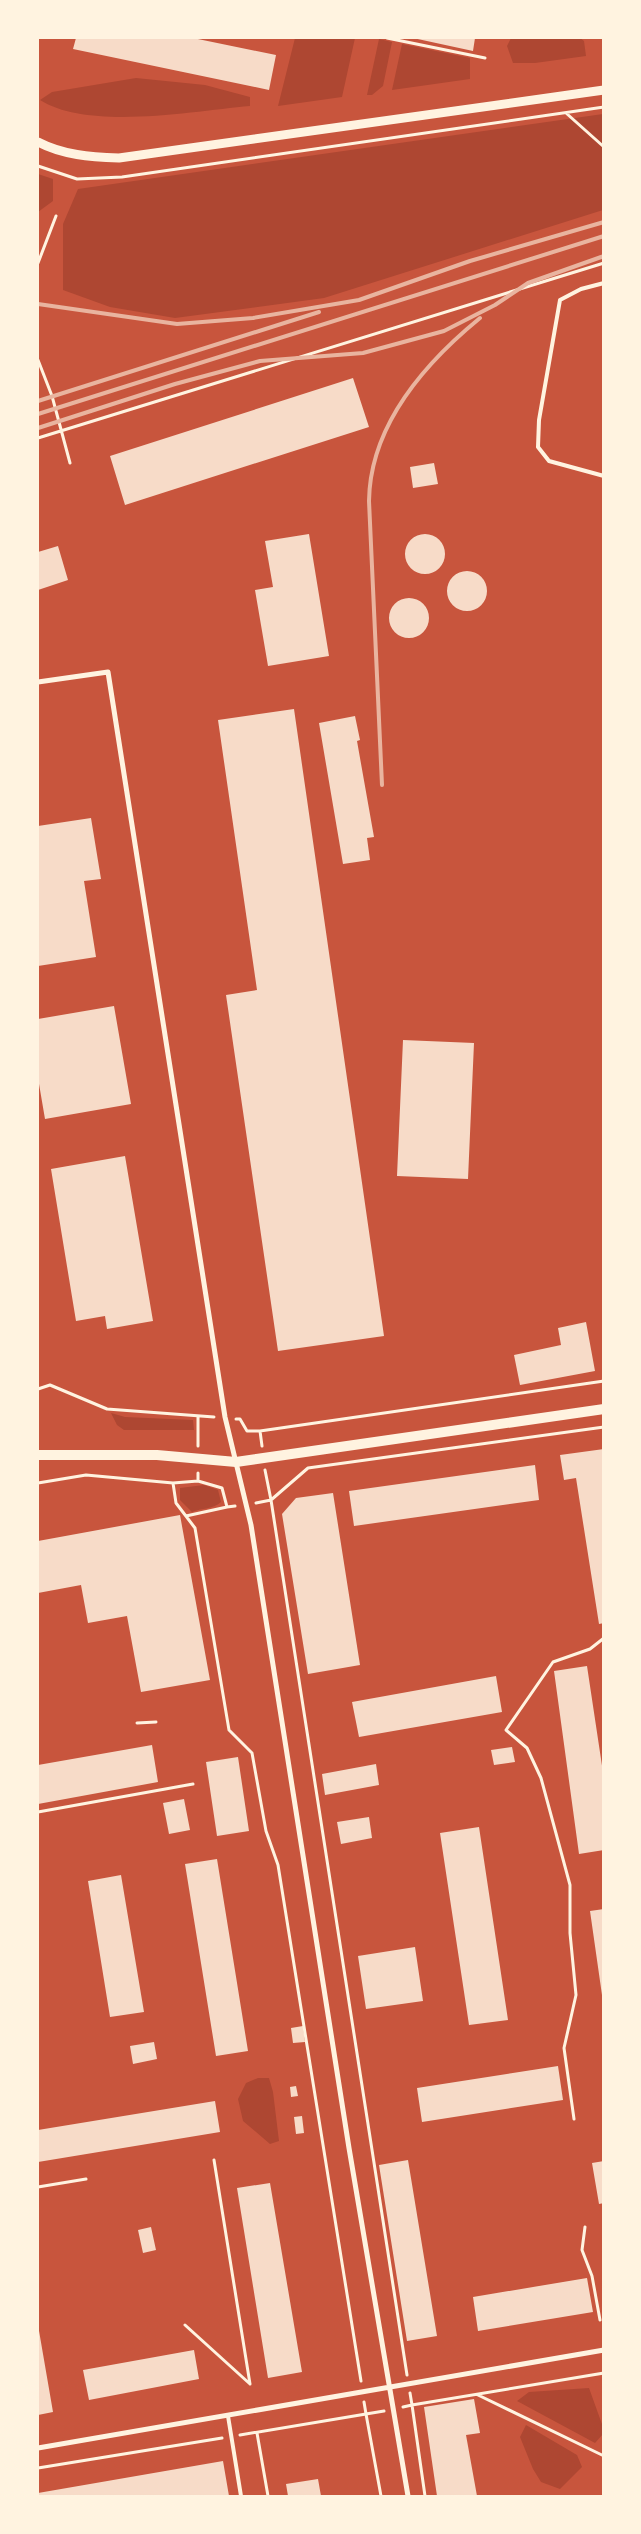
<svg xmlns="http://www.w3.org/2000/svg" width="641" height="2534" font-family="Arial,sans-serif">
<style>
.green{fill:#ae4732}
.building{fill:#f7dbc8}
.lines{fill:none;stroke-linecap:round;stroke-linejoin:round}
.path{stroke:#fff3e0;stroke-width:3}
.service{stroke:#fff3e0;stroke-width:4}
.minor{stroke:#fff3e0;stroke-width:5}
.tertiary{stroke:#fff3e0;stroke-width:9}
.secondary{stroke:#fff3e0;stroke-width:10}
.rail{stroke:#e9b49f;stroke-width:4}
</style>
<rect width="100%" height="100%" fill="#c8553d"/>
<path class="green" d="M295,38H355L342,97L278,106Z
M511,38H580L584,41L586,56L535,63H513L507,46Z
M379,39L392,42L383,86L372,95H367Z
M402,44L470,58V79L392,90Z
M136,78L205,85L250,97V106C193,111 89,131 40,100L52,92Z
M603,114V210L324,298L175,318L110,307L63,290V224L78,189Z
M38,174L53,179V201L38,212Z
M111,1413L125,1417L193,1420L194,1430H124L117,1425Z
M204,1485L218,1490L221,1502C214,1509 201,1508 192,1512L180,1500V1488Z
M258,2078H269L273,2092L279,2141L270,2144L243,2121L238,2099L246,2083Z
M589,2388L603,2427V2434L595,2443L517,2401L529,2392Z
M526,2425L577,2455L582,2467L560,2489L541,2482L533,2469L520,2437Z"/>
<path class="building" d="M76,38H193L276,55L269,90L73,49Z
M413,38H475L473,51Z
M353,378L369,427L125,505L110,456Z
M434,463L438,484L413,488L410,467Z
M405 554a20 20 0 1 1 40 0a20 20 0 1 1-40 0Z
M309,534L329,656L268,666L255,590L273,587L265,541Z
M58,546L68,580L38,590V552Z
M447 591a20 20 0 1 1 40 0a20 20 0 1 1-40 0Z
M389 618a20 20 0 1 1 40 0a20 20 0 1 1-40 0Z
M294,709L384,1336L278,1351L226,995L257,990L218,720Z
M355,716L360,740L357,741L374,837L367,838L370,860L343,864L319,723Z
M91,818L101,879L84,881L96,957L38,966V826Z
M114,1006L131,1104L45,1119L38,1078V1019Z
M403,1040L474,1043L468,1179L397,1176Z
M125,1156L153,1321L107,1329L105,1316L76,1321L51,1169Z
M586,1322L595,1371L520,1385L514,1355L561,1345L558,1328Z
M604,1449V1623L599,1624L576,1478L564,1480L560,1455Z
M535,1465L539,1500L354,1526L349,1491Z
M333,1493L360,1665L308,1674L282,1514L296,1498Z
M180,1515L210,1680L141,1692L127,1616L88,1623L81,1585L38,1593V1541Z
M587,1666L604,1779V1850L579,1854L554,1671Z
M496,1676L502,1712L359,1737L352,1702Z
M152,1745L158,1782L38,1804V1765Z
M512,1747L515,1762L494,1765L491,1750Z
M238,1757L249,1831L217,1836L206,1762Z
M376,1764L379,1785L325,1795L322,1774Z
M184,1799L190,1830L169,1834L163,1803Z
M369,1817L372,1838L341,1844L337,1822Z
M479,1827L508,2020L469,2025L440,1833Z
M217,1859L248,2051L216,2056L185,1864Z
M121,1875L144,2012L110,2017L88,1881Z
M604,1909V1995H602L590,1911Z
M415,1947L423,2001L366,2009L358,1956Z
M303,2026L305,2042L293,2043L291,2028Z
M154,2042L157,2059L133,2064L130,2046Z
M558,2066L563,2100L422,2122L417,2088Z
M296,2086L298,2096L291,2097L290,2087Z
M215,2101L220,2132L38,2162V2130Z
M302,2116L304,2133L296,2134L294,2117Z
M408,2160L437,2336L407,2341L379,2165Z
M604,2161V2203L599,2204L592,2163Z
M270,2183L302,2372L268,2378L237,2188Z
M151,2227L156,2250L143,2253L138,2230Z
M587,2278L593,2312L478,2331L473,2297Z
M38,2325L53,2412L38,2415Z
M194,2350L199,2379L89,2400L83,2370Z
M474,2399L480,2433L466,2435L477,2496H437L424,2407Z
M223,2461L229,2496H38V2493Z
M318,2479L321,2496H288L286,2484Z"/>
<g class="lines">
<path class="path" d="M387,38L485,58
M566,113L604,147
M38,166L77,179L122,177L604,107
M38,263L56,216
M38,360L52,396L70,463
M38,438L604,263
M604,1118V1139
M38,1389L50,1385L107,1409L214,1417
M198,1417V1446
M236,1419H240L247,1431H260L262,1446
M260,1431L604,1381
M198,1473V1481L222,1488L227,1507L235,1506
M38,1483L86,1475L173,1483L198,1481
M173,1483L176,1503L195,1528L229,1730L252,1753L266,1831L278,1865L361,2381
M256,1503L271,1500L265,1470
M186,1516L227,1507
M137,1723L156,1722
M38,1812L193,1784
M574,2119L564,2048L576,1995L570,1933V1885L541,1778L527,1748L506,1730L553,1662L590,1649L604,1638
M214,2160L250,2384
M38,2187L86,2179
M585,2227L582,2250L592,2276L600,2320
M185,2325L250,2384
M407,2375L271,1500L308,1468L604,1427
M478,2395L604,2456
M364,2402L366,2414L384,2411
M403,2407L412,2405L410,2393
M257,2433L268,2496
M240,2435L366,2414L381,2496
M38,2468L222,2438
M425,2496L412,2405L604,2373"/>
<path class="service" d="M604,283L581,289L560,300L539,420L538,447L549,461L604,476
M228,2416L241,2496"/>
<path class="minor" d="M38,682L108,672L225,1417L251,1525L349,2148L408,2496
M38,2448L604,2350"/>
<path class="tertiary" d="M38,142C63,155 90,157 119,158L604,90"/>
<path class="secondary" d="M38,1455H157L236,1462L604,1409"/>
<path class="rail" d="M38,304L177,324L253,318L359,300L470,261L604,222
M38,401L319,312
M38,414L604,236
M38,428L175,384L260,361L363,353L444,331L495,305L528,283L604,256
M382,785L369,501C370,426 425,363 480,318"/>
</g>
<rect width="641" height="2534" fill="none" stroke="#fff3e0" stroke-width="78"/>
</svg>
